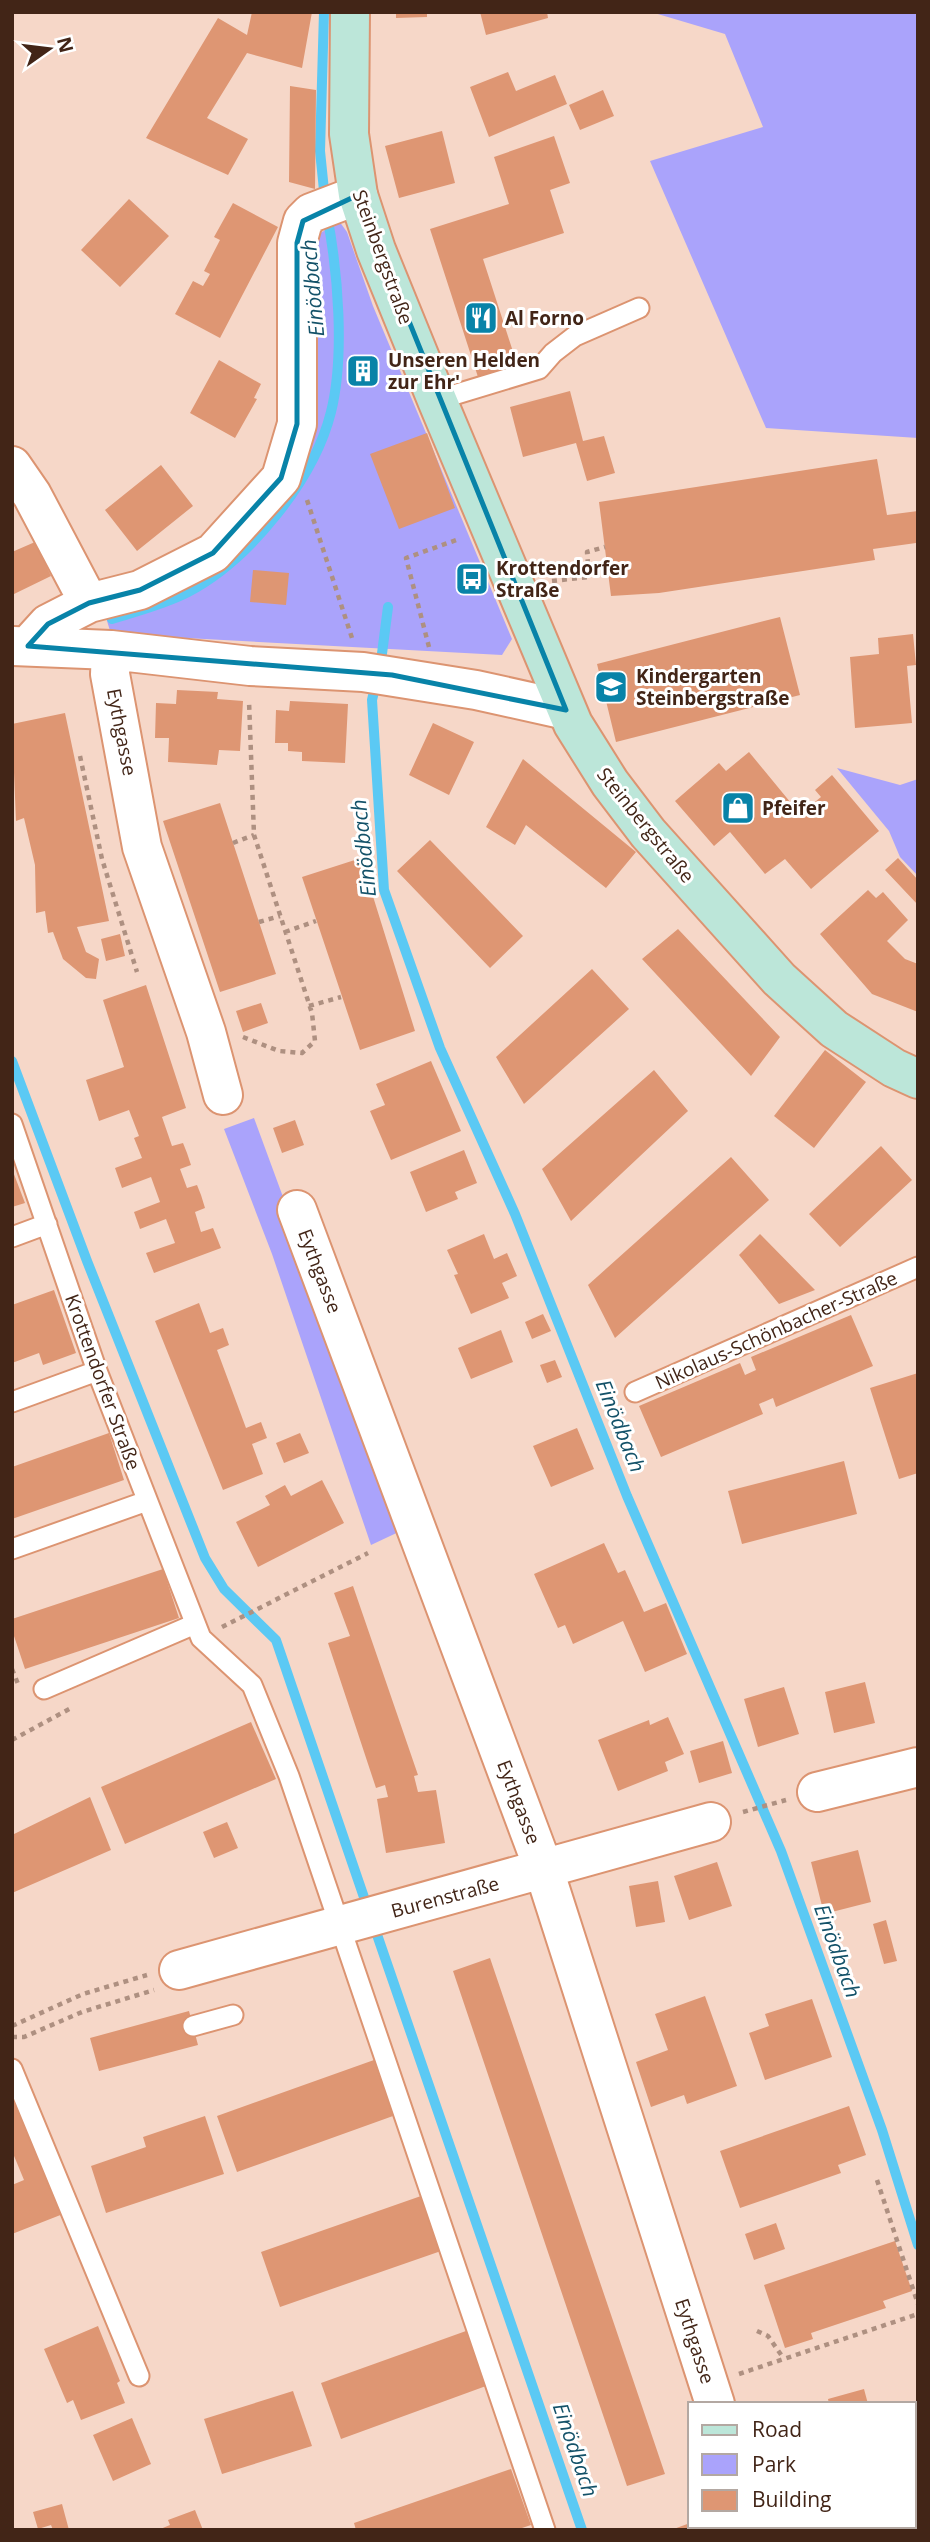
<svg xmlns="http://www.w3.org/2000/svg" width="930" height="2542" font-family="'Open Sans',sans-serif">
<style>
.green{fill:#aaa3fb}
.lines{fill:none;stroke-linecap:round;stroke-linejoin:round}
.stream{stroke:#5bc9f4;stroke-width:10}
.building{fill:#de9673}
.lane-casing{stroke:#dc9471;stroke-width:23}
.street-casing{stroke:#dc9471;stroke-width:42}
.secondary-casing{stroke:#dc9471;stroke-width:42}
.path{stroke:#ae9081;stroke-width:4.5;stroke-dasharray:5 5;stroke-linecap:butt}
.lane{stroke:#fff;stroke-width:19}
.street{stroke:#fff;stroke-width:38}
.secondary{stroke:#bce6d9;stroke-width:38}
.marked{fill:none;stroke:#0883a8;stroke-width:5;stroke-linejoin:round}
.labels{text-anchor:middle;stroke-width:6;stroke-linejoin:round;paint-order:stroke}
.street-label{font-size:19px;fill:#422517;stroke:#fff}
.poi-label{font-size:19px;font-weight:bold;fill:#422517;stroke:#fff;text-anchor:start}
.water-label{font-size:21px;font-style:italic;fill:#145269;stroke:#fff}
</style>
<rect width="100%" height="100%" fill="#f6d7c8"/>
<path class="green" d="M651,12H918V438L766,428L650,161L763,127L725,34Z
M339,221L347,232L373,306L512,639L502,655L111,634L104,611L259,525L316,236Z
M837,768L900,785L918,779V876L900,857L889,831Z
M254,1118L405,1529L371,1545L272,1254L224,1129Z"/>
<g class="lines">
<path class="stream" d="M324,12L320,151L325,200
M112,619C137,611 165,604 188,592C249,560 314,480 331,412C345,356 338,272 327,215
M380,669L388,607
M376,683L372,700L384,890L440,1048L515,1214L627,1496L781,1851L882,2130L918,2245
M12,1061L87,1261L205,1558L224,1589L276,1640L368,1909
M373,1923L582,2530"/>
</g>
<path class="building" d="M252,12H312L302,68L247,53L207,118L248,139L228,175L146,138L218,18L247,35Z
M396,12H427V17L396,18Z
M480,12H547L548,18L486,35Z
M508,72L516,91L555,75L567,104L489,137L470,87Z
M290,86L316,90L315,189L289,182Z
M603,90L614,116L580,130L569,105Z
M442,131L455,183L399,198L385,146Z
M554,136L570,183L550,190L564,233L483,259L517,364L478,377L430,229L509,204L494,157Z
M129,199L169,236L120,287L81,250Z
M233,203L278,227L220,338L175,314L193,281L203,286L210,274L204,271L220,240L214,237Z
M368,359L374,378L358,384L352,364Z
M219,360L261,384L254,398L257,399L235,438L190,413Z
M570,391L583,441L604,436L615,473L587,481L576,443L523,457L510,407Z
M427,433L455,508L399,529L370,454Z
M877,459L887,515L918,511L916,543L873,549L875,560L659,593L611,596L599,502Z
M161,465L193,506L137,551L105,510Z
M35,542L51,576L12,595V552Z
M253,570L289,573L286,605L250,602Z
M780,617L800,695L616,742L597,664Z
M913,634L916,665L907,666L912,723L855,728L850,657L879,654L878,638Z
M177,690L218,692L217,699L243,701L240,751L219,750L217,765L168,762L169,738H155L156,703L176,704Z
M290,701L348,704L345,763L302,761V752L288,751V743H275L276,710L289,711Z
M65,713L109,921L77,927L86,952L99,959L96,979L86,978L63,959L53,932L48,933L45,911L36,913L35,865L24,818L16,821L12,724Z
M433,723L474,742L449,795L409,775Z
M749,752L800,814L821,797L815,790L832,775L879,831L811,889L785,859L765,874L730,832L714,846L675,801L719,763L726,771Z
M523,759L636,852L606,888L526,825L515,845L486,827Z
M220,803L276,974L220,992L163,821Z
M430,840L523,936L490,968L397,871Z
M361,858L415,1031L360,1050L302,877Z
M898,858L918,880V905L885,870Z
M868,890L876,898L883,892L908,920L887,941L905,959L918,964V1012L872,994L820,934Z
M678,929L780,1037L751,1076L642,959Z
M120,934L125,956L106,961L101,939Z
M592,969L629,1009L524,1104L496,1057Z
M146,985L186,1108L162,1117L172,1146L183,1143L187,1153L191,1165L180,1169L187,1188L197,1185L201,1195L205,1208L195,1212L201,1232L213,1228L221,1248L154,1273L146,1253L175,1243L166,1219L140,1229L134,1212L160,1202L151,1177L122,1188L115,1168L142,1158L134,1138L139,1136L129,1110L99,1121L86,1080L124,1067L103,1000Z
M261,1003L268,1023L243,1032L236,1011Z
M825,1050L866,1082L814,1148L774,1116Z
M431,1061L461,1131L391,1160L370,1111L385,1105L376,1084Z
M654,1070L688,1111L571,1221L542,1169Z
M295,1120L304,1145L282,1153L273,1128Z
M881,1146L912,1180L840,1247L809,1214Z
M464,1150L477,1183L455,1192L458,1199L426,1212L410,1172Z
M731,1157L769,1200L615,1338L588,1285Z
M12,1169L25,1203L12,1207Z
M484,1234L494,1259L507,1253L517,1276L502,1283L509,1298L471,1314L454,1275L458,1274L447,1250Z
M760,1234L815,1290L779,1304L739,1255Z
M54,1290L76,1353L43,1365L39,1353L12,1363V1305Z
M199,1303L210,1333L223,1328L229,1345L217,1350L246,1428L261,1422L267,1438L252,1444L263,1474L223,1490L155,1321Z
M543,1314L551,1331L532,1339L525,1322Z
M851,1315L873,1366L776,1407L773,1398L759,1404L763,1414L661,1457L639,1406L740,1363L745,1375L756,1370L751,1357Z
M501,1330L513,1362L471,1379L458,1348Z
M555,1360L562,1377L547,1383L540,1365Z
M918,1373V1473L899,1479L870,1388Z
M577,1428L594,1469L551,1487L533,1446Z
M109,1433L124,1480L12,1519V1467Z
M300,1433L309,1453L284,1463L276,1443Z
M844,1461L857,1514L742,1544L728,1491Z
M322,1480L344,1523L258,1567L236,1522L270,1505L265,1496L285,1485L291,1496Z
M604,1543L618,1573L625,1570L644,1612L666,1603L687,1654L645,1672L623,1621L573,1644L565,1625L558,1628L534,1574Z
M163,1569L179,1618L25,1669L12,1630V1619Z
M353,1586L418,1775L414,1776L418,1792L436,1790L445,1843L386,1853L377,1799L388,1797L385,1785L376,1788L328,1643L350,1636L334,1593Z
M865,1682L875,1723L834,1733L825,1692Z
M784,1687L799,1734L758,1747L744,1699Z
M668,1717L684,1754L665,1762L668,1771L618,1791L598,1740L649,1720L650,1725Z
M251,1722L276,1779L125,1844L101,1787Z
M723,1741L732,1773L699,1783L690,1751Z
M90,1797L111,1850L12,1893V1835Z
M227,1822L238,1848L214,1858L203,1832Z
M858,1850L871,1902L824,1914L811,1862Z
M717,1862L732,1906L689,1920L674,1876Z
M658,1881L665,1922L636,1927L629,1886Z
M886,1920L897,1961L884,1964L873,1924Z
M490,1958L665,2474L627,2486L453,1971Z
M705,1996L737,2086L687,2104L684,2095L651,2107L636,2062L668,2050L655,2014Z
M812,1999L832,2057L765,2080L749,2033L769,2026L765,2014Z
M189,2011L198,2045L99,2071L90,2038Z
M374,2060L393,2116L237,2172L217,2116Z
M18,2099L63,2214L12,2234V2185L24,2180L12,2151V2102Z
M849,2106L866,2155L838,2165L841,2173L740,2208L720,2151Z
M205,2116L224,2174L106,2213L91,2166L146,2147L143,2137Z
M421,2196L441,2251L280,2307L261,2252Z
M776,2223L785,2249L754,2260L745,2234Z
M895,2241L912,2291L883,2301L886,2308L811,2333L813,2339L785,2348L764,2285Z
M98,2326L120,2381L117,2383L125,2403L81,2420L73,2400L67,2403L44,2349Z
M466,2331L486,2386L341,2439L321,2383Z
M864,2389L868,2404H829L828,2399Z
M293,2391L312,2446L222,2474L204,2419Z
M132,2418L151,2464L113,2481L93,2435Z
M511,2469L531,2525L516,2530H356L354,2523Z
M62,2504L69,2530H53L51,2525L38,2529L33,2512Z
M195,2510L203,2530H158L170,2525L168,2520Z
M690,2523V2526H715L716,2530H671Z
M795,2526H821L823,2530H786Z"/>
<g class="lines">
<defs>
<path id="lane" d="M437,400L539,369L553,353L575,336L639,308
M12,1124L97,1371L201,1638L252,1685L289,1776L545,2530
M12,1237L47,1224
M635,1392L918,1267
M12,1402L97,1371
M12,1549L147,1501
M44,1689L195,1624
M193,2026L233,2015
M12,2069L139,2376"/>
<path id="street" d="M12,466L32,495L89,603
M13,646L111,650L250,666L363,672L476,690L566,710
M28,646L48,624L89,603L140,590L213,553L281,478L297,424V243L303,221L311,213L358,195
M111,650L110,674L142,847L206,1032L223,1095
M297,1210L544,1870L715,2404
M817,1792L918,1767
M179,1970L711,1822
M754,2526L755,2530"/>
<path id="secondary" d="M350,12L349,134L358,195L376,250L437,400L573,724L610,783L648,833L779,979L834,1029L894,1068L918,1079"/>
</defs>
<use href="#lane" class="lane-casing"/>
<use href="#street" class="street-casing"/>
<use href="#secondary" class="secondary-casing"/>
<path class="path" d="M307,500L352,638
M552,581L589,577L587,552L605,547
M429,647L406,558L459,539
M80,756L102,859L137,972
M233,843L254,835
M259,922L280,916
M285,932L316,921
M309,1006L341,997
M243,1037L279,1051L302,1053L315,1041L312,1013L254,835L249,701
M222,1627L368,1553
M12,1669L18,1684
M12,1740L73,1707
M743,1812L786,1800
M12,2026L83,1994L147,1975
M12,2037H24L82,2012L154,1990
M877,2180L918,2304
M757,2331L768,2336L784,2359
M739,2374L918,2314"/>
<use href="#lane" class="lane"/>
<use href="#street" class="street"/>
<use href="#secondary" class="secondary"/>
</g>
<path class="marked" d="M358,195L566,710L392,675L28,646L48,624L89,603L140,590L213,553L281,478L297,424V243L303,221Z"/>
<defs>
<symbol id="restaurant-square" viewBox="-11 -11 22 22"><rect x="-9" y="-9" width="18" height="18" rx="4" fill="#0883a8" stroke="#fff"/><path d="M-5-6h1v4h1v-4h1v4h1v-4h1v5L-1.5 .5V6h-2V.5L-5-1ZM5-6V6H3V1.5H1.5Q1.5-4 5-6Z" fill="#fff"/></symbol>
<symbol id="building-square" viewBox="-11 -11 22 22"><rect x="-9" y="-9" width="18" height="18" rx="4" fill="#0883a8" stroke="#fff"/><path d="M-4-6H4V6H1V3H-1V6H-4ZM-2.5-4.3h1.7v1.8h-1.7ZM.8-4.3h1.7v1.8H.8ZM-2.5-1h1.7V.8h-1.7ZM.8-1h1.7V.8H.8Z" fill="#fff"/></symbol>
<symbol id="bus-square" viewBox="-11 -11 22 22"><rect x="-9" y="-9" width="18" height="18" rx="4" fill="#0883a8" stroke="#fff"/><path d="M-5-6H5V4H4V6H2V4H-2V6H-4V4H-5ZM-3.5-4V0h7V-4ZM-3.5 1.2v1.5H-2V1.2ZM2 1.2v1.5H3.5V1.2Z" fill="#fff"/></symbol>
<symbol id="school-square" viewBox="-11 -11 22 22"><rect x="-9" y="-9" width="18" height="18" rx="4" fill="#0883a8" stroke="#fff"/><path d="M0-5L7-2L0 1L-7-2ZM-4 1L0 2.5L4 1V4Q0 6-4 4Z" fill="#fff"/></symbol>
<symbol id="shop-square" viewBox="-11 -11 22 22"><rect x="-9" y="-9" width="18" height="18" rx="4" fill="#0883a8" stroke="#fff"/><path d="M-5-2.5h2.3a2.7 3.5 0 0 1 5.4 0H5L5.5 6h-11ZM-1.5-2.5h3a1.5 2.3 0 0 0-3 0Z" fill="#fff"/></symbol>
</defs>
<g fill-rule="evenodd">
<use href="#restaurant-square" x="462" y="299" width="38" height="38"/>
<use href="#building-square" x="344" y="352" width="38" height="38"/>
<use href="#bus-square" x="453" y="560" width="38" height="38"/>
<use href="#school-square" x="592" y="668" width="38" height="38"/>
<use href="#shop-square" x="719" y="789" width="38" height="38"/>
</g>
<g class="labels">
<g class="street-label">
<text transform="translate(383 257) rotate(70)" y="7">Steinbergstraße</text>
<text transform="translate(122 732) rotate(79)" y="7">Eythgasse</text>
<text transform="translate(646 825) rotate(51)" y="7">Steinbergstraße</text>
<text transform="translate(320 1271) rotate(69)" y="7">Eythgasse</text>
<text transform="translate(776 1330) rotate(-24)" y="7">Nikolaus-Schönbacher-Straße</text>
<text transform="translate(103 1382) rotate(70)" y="7">Krottendorfer Straße</text>
<text transform="translate(519 1802) rotate(69)" y="7">Eythgasse</text>
<text transform="translate(445 1897) rotate(-15)" y="7">Burenstraße</text>
<text transform="translate(695 2341) rotate(72)" y="7">Eythgasse</text>
</g>
<g class="poi-label">
<text x="505" y="325">Al Forno</text>
<text x="388" y="367">Unseren Helden<tspan x="388" dy="22">zur Ehr'</tspan></text>
<text x="496" y="575">Krottendorfer<tspan x="496" dy="22">Straße</tspan></text>
<text x="636" y="683">Kindergarten<tspan x="636" dy="22">Steinbergstraße</tspan></text>
<text x="762" y="815">Pfeifer</text>
</g>
<g class="water-label">
<text transform="translate(313 288) rotate(-95)" y="7">Einödbach</text>
<text transform="translate(364 848) rotate(-96)" y="7">Einödbach</text>
<text transform="translate(620 1426) rotate(68)" y="7">Einödbach</text>
<text transform="translate(837 1951) rotate(70)" y="7">Einödbach</text>
<text transform="translate(575 2450) rotate(71)" y="7">Einödbach</text>
</g>
</g>
<rect width="930" height="2542" fill="none" stroke="#422517" stroke-width="28"/>
<rect x="688" y="2402" width="228" height="126" fill="#ffffff" stroke="#b3a8a2" stroke-width="2"/>
<rect x="702" y="2425" width="35" height="10" fill="#bce6d9" stroke="#b3a8a2" stroke-width="2"/>
<text x="752" y="2437" font-size="21" fill="#422517">Road</text>
<rect x="702" y="2454" width="35" height="21" fill="#aaa3fb" stroke="#b3a8a2" stroke-width="2"/>
<text x="752" y="2472" font-size="21" fill="#422517">Park</text>
<rect x="702" y="2490" width="35" height="21" fill="#de9673" stroke="#b3a8a2" stroke-width="2"/>
<text x="752" y="2507" font-size="21" fill="#422517">Building</text>
<g transform="translate(49 49) rotate(76)" stroke="#ffffff" stroke-width="5" paint-order="stroke">
<path d="M0-5L12 26L0 18L-12 26Z" fill="#422517"/>
<text y="-10" font-size="19" font-weight="bold" text-anchor="middle" fill="#422517">N</text>
</g>
</svg>
